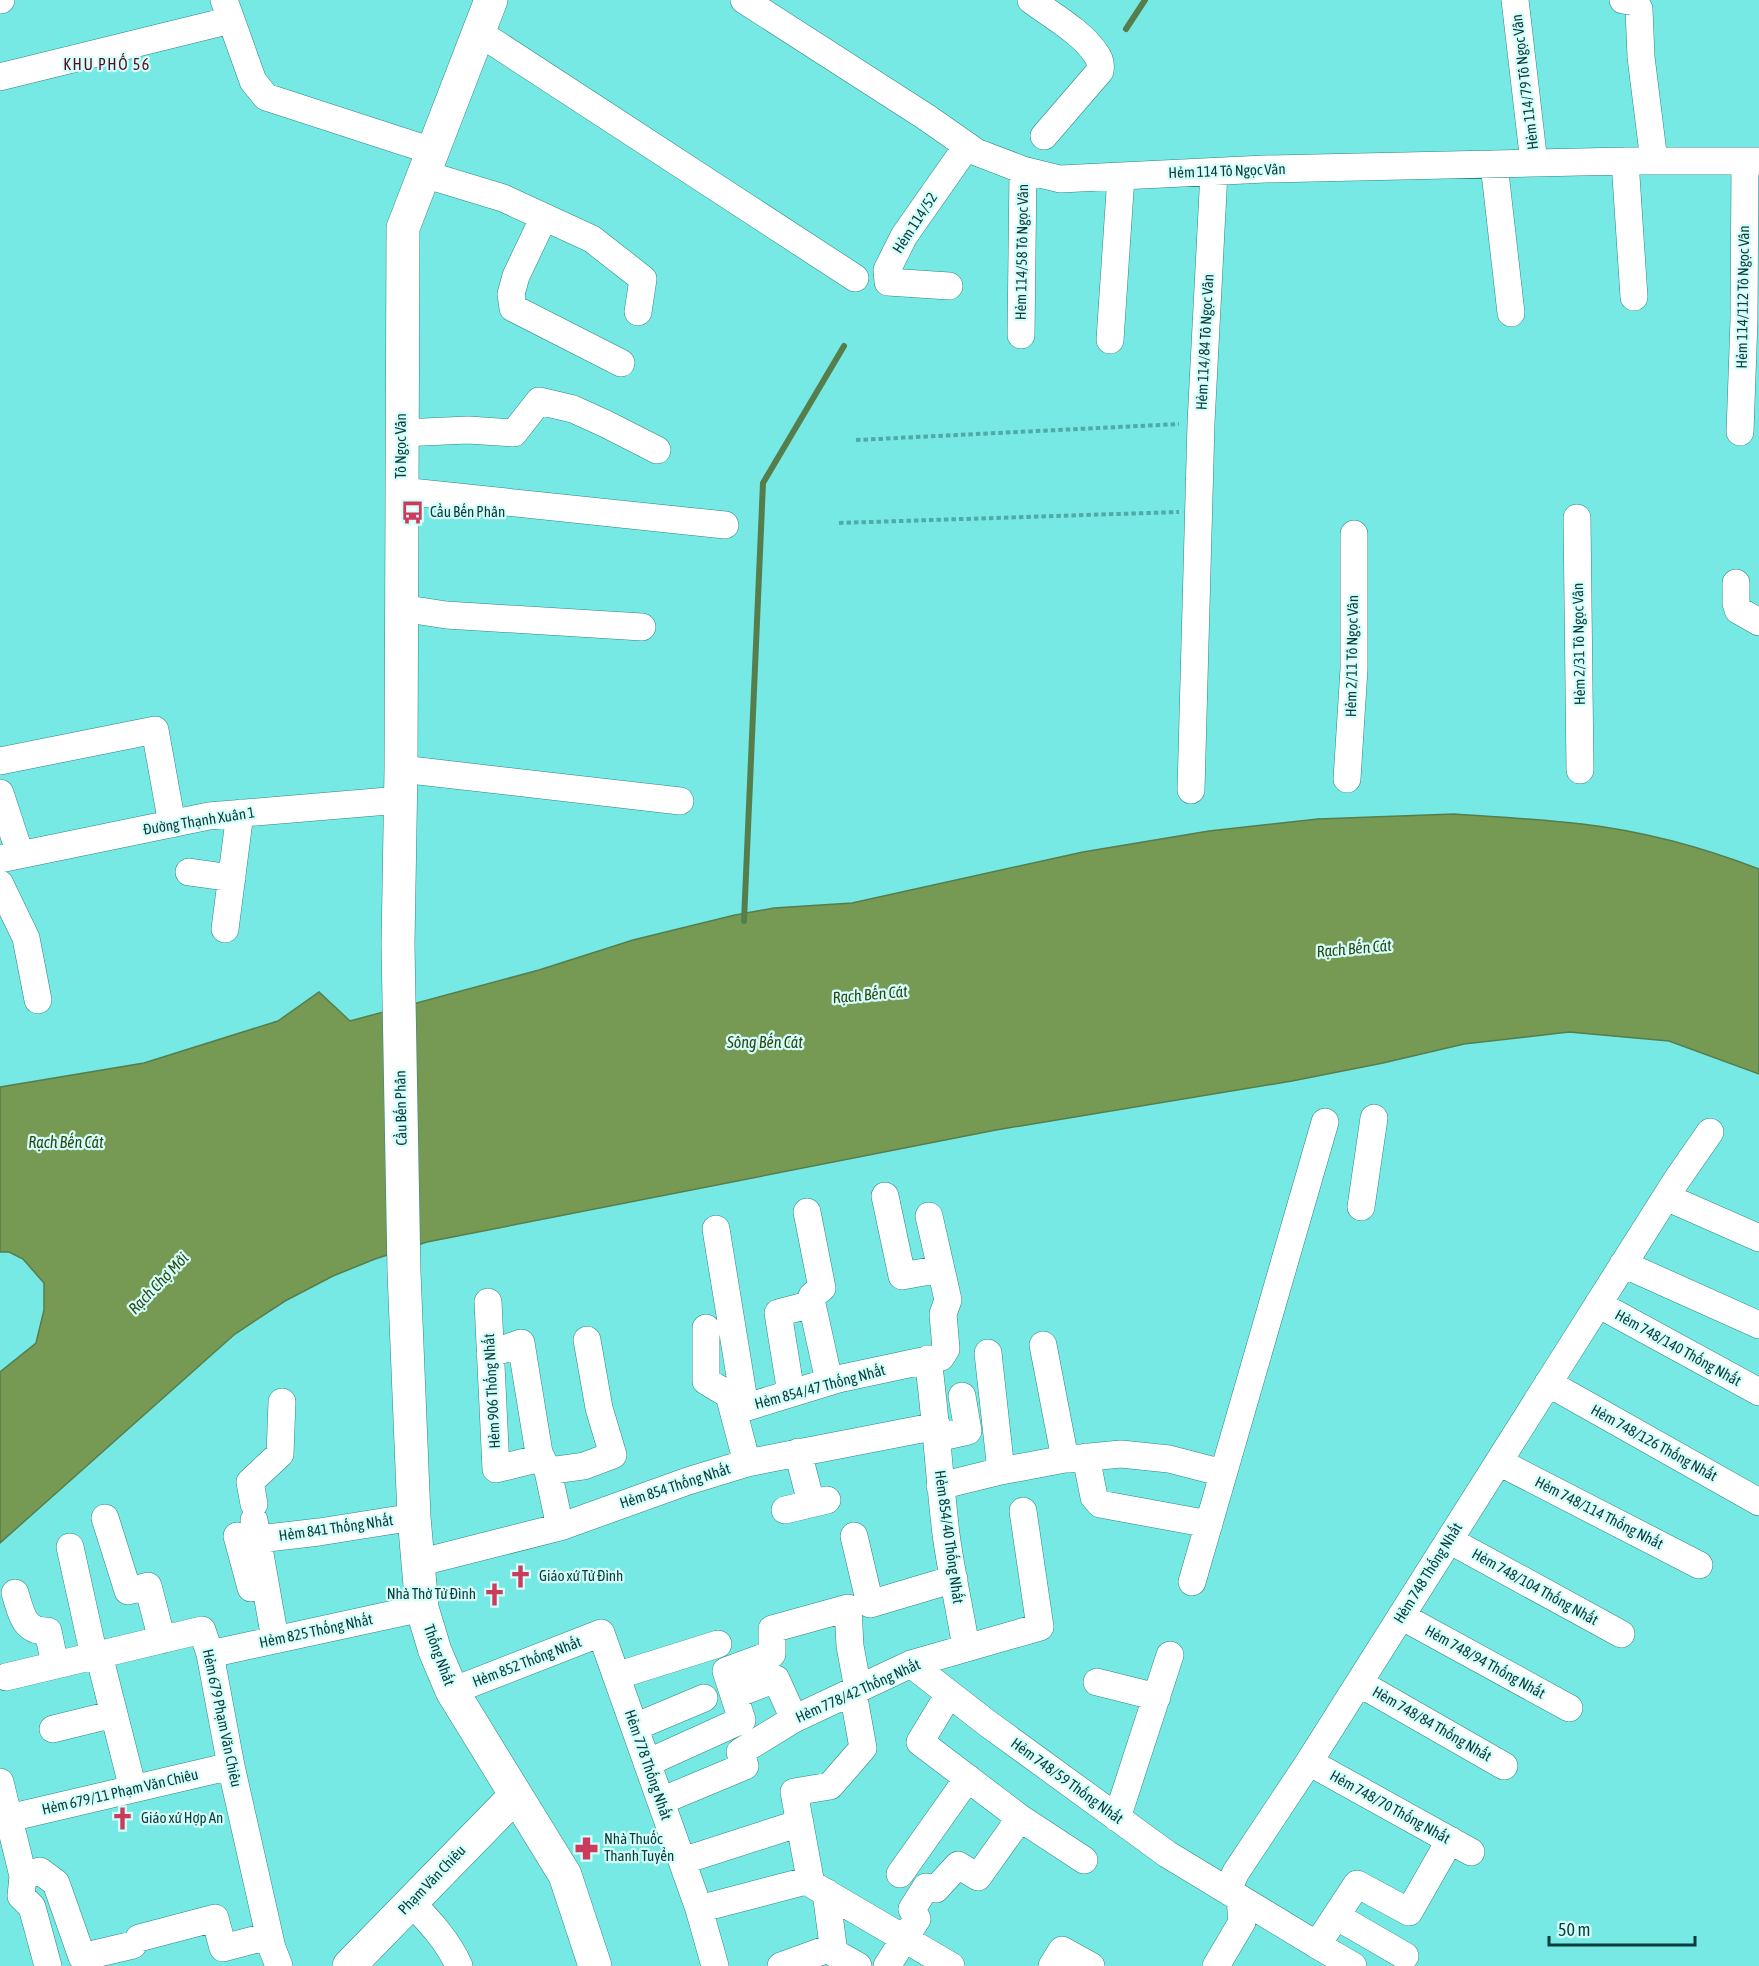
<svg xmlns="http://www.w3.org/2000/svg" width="1759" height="1966" font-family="'Asap Condensed',sans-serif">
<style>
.water{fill:#769a54;stroke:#557e4c;stroke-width:1.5}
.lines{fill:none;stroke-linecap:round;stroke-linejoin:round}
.stream{stroke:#557e4c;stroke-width:6}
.minor-casing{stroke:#2b8683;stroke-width:28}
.major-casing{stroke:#2b8683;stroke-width:34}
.path{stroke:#4faba7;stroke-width:4;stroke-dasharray:4.5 3;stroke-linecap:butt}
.minor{stroke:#fff;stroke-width:27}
.major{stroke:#fff;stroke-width:33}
.labels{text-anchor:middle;stroke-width:4.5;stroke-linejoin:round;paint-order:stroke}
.street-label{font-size:15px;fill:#083d3b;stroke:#d5fefb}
.poi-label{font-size:15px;fill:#083d3b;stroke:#d5fefb;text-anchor:start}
.neighbourhood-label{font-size:16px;letter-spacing:1.5px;fill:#530e20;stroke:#d5fefb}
.water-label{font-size:16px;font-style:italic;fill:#2d4513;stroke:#d5fefb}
</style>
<rect width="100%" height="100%" fill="#77e9e4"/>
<path class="water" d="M1454,814C1496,817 1539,819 1582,824C1642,831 1702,847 1759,869V1074L1669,1041L1569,1032L1464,1044L1383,1063L1292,1081L996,1130L427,1242L375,1259L333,1276L285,1301L235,1334L0,1543V1372L36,1343L44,1310V1283L23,1259L9,1252H0V1087L144,1063L278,1021L319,992L350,1021L539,970L633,940L735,915L774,908L852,903L1083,852L1209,831L1318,819Z"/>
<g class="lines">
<path class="stream" d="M1126,29L1145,0
M744,921L763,483L844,346"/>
<defs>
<path id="minor" d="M0,0H1
M224,0L253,81L266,97L432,151
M744,0L926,117L976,152L1023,170L1060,179L1265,169L1625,161H1759
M1031,0C1051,15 1083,33 1096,54C1100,59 1101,65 1100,71L1044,136
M1515,0L1534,163
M1623,0L1635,2L1639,9L1641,57L1654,161
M478,32L855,278
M0,77L231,20
M1625,161L1634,297
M1494,164L1511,313
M424,174L503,198L592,239L643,279L638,312
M544,217L516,276L511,294L513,308L621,363
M949,286L888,282L887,270L904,236L967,146
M1021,335L1023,170
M1110,340L1121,176
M1740,432L1744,320L1745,162
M401,433L468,430L514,433L539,401L573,409L606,424L657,450
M401,491L725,525
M1577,518L1580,770
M1736,583V603L1738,610L1759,622
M401,608L446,615L642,627
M0,761L155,730L172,824
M401,769L680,801
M1347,779L1354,669V534
M1191,790L1201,423L1214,172
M0,793L20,854
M0,859L209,816L400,800
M189,872L232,878
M0,884L26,938L38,1000
M225,929L240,813
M885,1196L902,1276L941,1269
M1666,1197L1759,1238
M1361,1207L1374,1118
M807,1212L822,1288L812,1296V1304L829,1381
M716,1229L745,1407
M1623,1264L1759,1325
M488,1302L496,1469L541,1458
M1598,1304L1759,1392
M706,1328V1381L729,1395L747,1463
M988,1353L1001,1471
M490,1354L521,1343L539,1453L548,1471L560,1527
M928,1359C936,1418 939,1476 946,1534C951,1572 960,1610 966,1648
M1548,1383L1759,1502
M791,1393L778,1313L812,1304
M734,1411L838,1379L941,1357L946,1349L943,1314L948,1300L929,1216
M937,1438L968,1431L962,1396
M798,1452L811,1503
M1086,1457L1094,1497L1100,1504L1209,1524
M1069,1459L1121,1454L1169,1459L1223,1473
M1499,1462L1699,1565
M548,1471L584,1466L613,1455L599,1408L587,1340
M940,1486L1001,1471L1065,1459L1043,1345
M254,1504L250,1482L280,1454L282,1402
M785,1510L827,1500
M105,1518L128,1591L148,1586L162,1640
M254,1520L275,1639
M237,1536L251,1588
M854,1536L870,1604L954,1579
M259,1539L319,1532L414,1517
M1449,1540L1621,1634
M70,1547L94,1656
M418,1563L560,1527L688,1481L747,1463L937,1426
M1192,1582L1325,1122
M15,1593C21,1612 23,1632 48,1631L55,1665
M1401,1616L1569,1708
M210,1654L422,1608
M99,1655L133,1789
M911,1664L987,1723L1167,1854L1317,1945L1357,1884L1409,1912L1450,1840
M616,1676L718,1644
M6,1677L202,1630L210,1654L231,1766L272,1948L279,1966
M1097,1682L1157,1697
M1359,1683L1504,1766
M452,1691L601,1633L699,1909L715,1966
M734,1695L776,1679L794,1719
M635,1727L704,1698
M53,1729L114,1714
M1309,1762L1471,1852
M647,1763L742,1720L726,1671L772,1654V1629L848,1608L850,1646L858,1689
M0,1782L23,1876L21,1896
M661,1801L745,1766L740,1752L794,1719L911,1664L1040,1627L1023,1511
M9,1818L231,1766
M1020,1818L1084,1860
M1117,1818L1170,1655
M682,1861L800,1823
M900,1874L968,1778
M23,1876L40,1871L56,1883L82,1957L133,1945
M811,1884L794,1792L830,1786L863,1748L853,1692
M1228,1889L1236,1872L1309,1762L1676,1181L1710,1132
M826,1892L834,1953
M21,1896L32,1907L48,1966
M411,1902C430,1922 448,1941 459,1966
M699,1909L806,1881L951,1966
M1336,1916L1405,1956
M139,1938L215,1918L223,1948L269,1936
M1317,1945L1353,1966
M781,1966L828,1949L858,1966
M887,1966L917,1919L912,1909L926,1887L936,1889L958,1865L978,1877L1020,1818L920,1742L949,1694
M1052,1966L1062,1950L1091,1966
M1216,1966L1242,1922L1240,1899"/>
<path id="major" d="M491,0L403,228L401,769L398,945L404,1272L414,1517L422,1608L435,1651L452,1691L565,1875L595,1966
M349,1966L516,1795"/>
</defs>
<use href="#minor" class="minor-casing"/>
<use href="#major" class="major-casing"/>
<path class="path" d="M856,440L1179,424
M839,523L1179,512"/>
<use href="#minor" class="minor"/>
<use href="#major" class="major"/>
</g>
<defs>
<symbol id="bus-bare" viewBox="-9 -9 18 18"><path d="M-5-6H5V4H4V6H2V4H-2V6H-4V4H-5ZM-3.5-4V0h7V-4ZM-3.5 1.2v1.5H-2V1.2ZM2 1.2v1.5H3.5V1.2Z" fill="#ca3b5c" stroke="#d5fefb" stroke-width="2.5" paint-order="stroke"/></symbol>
<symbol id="church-bare" viewBox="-9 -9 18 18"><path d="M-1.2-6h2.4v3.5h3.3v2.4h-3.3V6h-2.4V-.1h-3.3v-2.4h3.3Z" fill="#ca3b5c" stroke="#d5fefb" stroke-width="2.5" paint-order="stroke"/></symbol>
<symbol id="pharmacy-bare" viewBox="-9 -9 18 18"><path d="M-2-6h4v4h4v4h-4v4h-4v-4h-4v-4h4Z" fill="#ca3b5c" stroke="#d5fefb" stroke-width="2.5" paint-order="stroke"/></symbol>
</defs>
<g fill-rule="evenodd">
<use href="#bus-bare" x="396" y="496" width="33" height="33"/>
<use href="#church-bare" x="504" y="1560" width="33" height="33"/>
<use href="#church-bare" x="478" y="1578" width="33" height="33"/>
<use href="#church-bare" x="106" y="1802" width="33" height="33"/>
<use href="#pharmacy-bare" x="570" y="1832" width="33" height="33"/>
</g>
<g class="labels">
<g class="street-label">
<text transform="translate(1525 82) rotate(-97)" y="5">Hẻm 114/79 Tô Ngọc Vân</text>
<text transform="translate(1227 171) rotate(-2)" y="5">Hẻm 114 Tô Ngọc Vân</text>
<text transform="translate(915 223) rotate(-57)" y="5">Hẻm 114/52</text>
<text transform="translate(1022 252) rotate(-89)" y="5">Hẻm 114/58 Tô Ngọc Vân</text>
<text transform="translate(1743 297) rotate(-89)" y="5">Hẻm 114/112 Tô Ngọc Vân</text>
<text transform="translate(1205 342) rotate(-87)" y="5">Hẻm 114/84 Tô Ngọc Vân</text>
<text transform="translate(401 446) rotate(-90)" y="5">Tô Ngọc Vân</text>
<text transform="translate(1579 644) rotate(-91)" y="5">Hẻm 2/31 Tô Ngọc Vân</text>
<text transform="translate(1352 656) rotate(-89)" y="5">Hẻm 2/11 Tô Ngọc Vân</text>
<text transform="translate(199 821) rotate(-9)" y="5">Đường Thạnh Xuân 1</text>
<text transform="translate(401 1108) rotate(-91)" y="5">Cầu Bến Phân</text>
<text transform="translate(1678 1348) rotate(29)" y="5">Hẻm 748/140 Thống Nhất</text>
<text transform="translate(820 1387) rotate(-15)" y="5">Hẻm 854/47 Thống Nhất</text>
<text transform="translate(492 1391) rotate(-93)" y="5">Hẻm 906 Thống Nhất</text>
<text transform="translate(1654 1443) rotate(29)" y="5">Hẻm 748/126 Thống Nhất</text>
<text transform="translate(675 1486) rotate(-18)" y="5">Hẻm 854 Thống Nhất</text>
<text transform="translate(1599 1513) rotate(27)" y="5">Hẻm 748/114 Thống Nhất</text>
<text transform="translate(336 1528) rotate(-8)" y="5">Hẻm 841 Thống Nhất</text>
<text transform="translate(949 1537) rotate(82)" y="5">Hẻm 854/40 Thống Nhất</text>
<text transform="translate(1428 1573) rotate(-58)" y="5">Hẻm 748 Thống Nhất</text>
<text transform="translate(1535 1587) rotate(29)" y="5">Hẻm 748/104 Thống Nhất</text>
<text transform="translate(316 1631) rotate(-12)" y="5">Hẻm 825 Thống Nhất</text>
<text transform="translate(439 1655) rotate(70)" y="5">Thống Nhất</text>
<text transform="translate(527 1662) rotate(-21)" y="5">Hẻm 852 Thống Nhất</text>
<text transform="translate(1485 1662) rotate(29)" y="5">Hẻm 748/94 Thống Nhất</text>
<text transform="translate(858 1691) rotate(-24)" y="5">Hẻm 778/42 Thống Nhất</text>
<text transform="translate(222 1718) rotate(78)" y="5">Hẻm 679 Phạm Văn Chiêu</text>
<text transform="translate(1432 1724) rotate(30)" y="5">Hẻm 748/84 Thống Nhất</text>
<text transform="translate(648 1765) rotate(71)" y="5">Hẻm 778 Thống Nhất</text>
<text transform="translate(1067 1781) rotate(36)" y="5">Hẻm 748/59 Thống Nhất</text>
<text transform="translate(120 1792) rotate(-13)" y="5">Hẻm 679/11 Phạm Văn Chiêu</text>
<text transform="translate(1390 1807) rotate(29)" y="5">Hẻm 748/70 Thống Nhất</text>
<text transform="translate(432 1880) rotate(-46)" y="5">Phạm Văn Chiêu</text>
</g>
<g class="poi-label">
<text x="430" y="517">Cầu Bến Phân</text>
<text x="539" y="1581">Giáo xứ Tử Đình</text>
<text x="476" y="1599" text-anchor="end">Nhà Thờ Tử Đình</text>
<text x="141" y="1823">Giáo xứ Hợp An</text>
<text x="604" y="1844">Nhà Thuốc<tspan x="604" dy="17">Thanh Tuyển</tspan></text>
</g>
<g class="neighbourhood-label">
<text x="107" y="70">KHU PHỐ 56</text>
</g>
<g class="water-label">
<text transform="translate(1354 948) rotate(-5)" y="6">Rạch Bến Cát</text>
<text transform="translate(870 994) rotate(-5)" y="6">Rạch Bến Cát</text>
<text x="765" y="1048">Sông Bến Cát</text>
<text x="66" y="1148">Rạch Bến Cát</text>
<text transform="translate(158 1283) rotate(-46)" y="6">Rạch Chợ Mới</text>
</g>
</g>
<path d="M1549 1936v9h146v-9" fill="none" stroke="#083d3b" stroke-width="3"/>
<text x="1558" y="1936" font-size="18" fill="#083d3b" stroke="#d5fefb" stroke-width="4.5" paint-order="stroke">50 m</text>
</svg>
